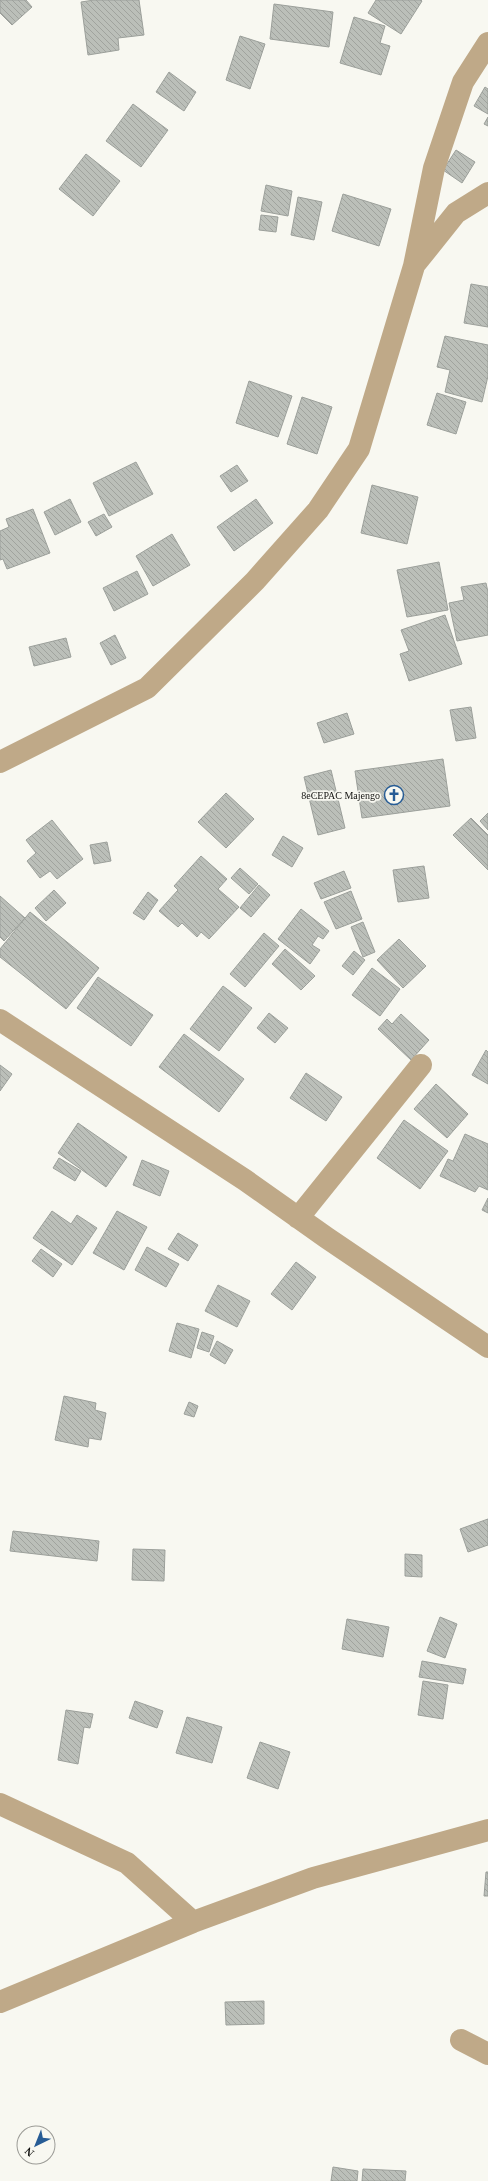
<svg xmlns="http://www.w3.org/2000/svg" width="488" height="2181" font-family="Georgia,serif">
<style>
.building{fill:url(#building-back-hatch);stroke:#9ca09b}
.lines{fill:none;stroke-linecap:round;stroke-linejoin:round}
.street{stroke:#bfa988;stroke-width:22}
.labels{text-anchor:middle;stroke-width:3.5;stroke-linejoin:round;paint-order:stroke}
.poi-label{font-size:10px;fill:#121210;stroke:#f8f8f1;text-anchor:end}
</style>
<defs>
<pattern id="building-back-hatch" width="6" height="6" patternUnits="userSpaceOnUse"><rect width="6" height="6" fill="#bbbfb9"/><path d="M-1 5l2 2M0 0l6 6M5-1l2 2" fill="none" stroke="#a0a39e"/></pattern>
</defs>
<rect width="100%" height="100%" fill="#f8f8f1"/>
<path class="building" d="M0,0H26L32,7L12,25L0,13Z
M94,0H139L144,35L118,38L119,50L88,55L81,2Z
M376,0H421L422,1L401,34L368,13Z
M274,4L333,12L329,47L270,39Z
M354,17L385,26L380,43L390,46L381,75L340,63Z
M240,36L265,44L250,89L226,80Z
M169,72L196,92L184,111L156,92Z
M485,87L488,89V114L474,106Z
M133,104L168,130L141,167L106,141Z
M488,117V126L484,124Z
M456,150L475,162L462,183L443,170Z
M86,154L120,181L93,216L59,189Z
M266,185L292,191L288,216L261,211Z
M343,194L391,209L379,246L332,231Z
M298,197L322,202L314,240L291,235Z
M261,215L278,217L276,232L259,230Z
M471,284L488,287V327L464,323Z
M445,336L488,345V376L482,402L445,392L450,370L437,367Z
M249,381L292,396L278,437L236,423Z
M437,393L466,402L456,434L427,425Z
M302,397L332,407L317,454L287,444Z
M136,462L153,494L109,516L93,483Z
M237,465L248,481L231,492L220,476Z
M372,485L418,497L407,544L361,533Z
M70,499L81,522L55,535L44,512Z
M256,499L273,523L234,551L217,527Z
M33,509L50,553L7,569L3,559L0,560V531L9,527L6,519Z
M104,514L112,527L96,536L88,522Z
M172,534L190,565L153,586L136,556Z
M439,562L448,610L407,617L397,570Z
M137,571L148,594L114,611L103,588Z
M486,583L488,592V635L457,641L449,603L464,600L461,587Z
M445,615L462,664L409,681L400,654L409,651L401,630Z
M115,635L126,658L111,665L100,643Z
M66,638L71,657L34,666L29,647Z
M471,707L476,738L456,741L450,710Z
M347,713L354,734L324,743L317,723Z
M443,759L450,806L362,818L355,771Z
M331,770L345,828L318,835L304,777Z
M226,793L254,819L226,848L198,822Z
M488,813V830L480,821Z
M471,818L488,835V870L453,835Z
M52,820L83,859L57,879L50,871L40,878L27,861L36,853L26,840Z
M283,836L303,848L292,867L272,855Z
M107,842L111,861L94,864L90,845Z
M201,856L227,879L218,889L239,907L209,939L201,932L197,937L182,923L178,927L159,911L178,890L174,886Z
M424,866L429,898L398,902L393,870Z
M240,868L258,884L249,894L231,878Z
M344,871L351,888L321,899L314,883Z
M259,885L270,895L251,917L240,908Z
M54,890L66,903L46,921L35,908Z
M351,891L362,919L336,929L324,902Z
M148,892L158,900L144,920L133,913Z
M0,896L25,918L4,941L0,937Z
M301,909L329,931L323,939L318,936L312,945L320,950L310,964L278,939Z
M30,912L99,968L66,1009L0,957V949Z
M363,922L375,952L363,957L351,927Z
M264,933L279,946L245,987L230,974Z
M399,939L426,966L403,988L377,960Z
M285,949L315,976L301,990L272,964Z
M354,951L365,960L353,975L342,966Z
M372,968L400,989L380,1016L352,995Z
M98,977L153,1015L131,1046L77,1008Z
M223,986L252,1008L219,1051L190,1029Z
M269,1013L288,1028L275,1043L257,1028Z
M401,1014L429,1040L411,1060L378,1029L387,1019L392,1024Z
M184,1034L244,1079L219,1112L159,1067Z
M486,1050L488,1052V1084L472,1075Z
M0,1065L12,1074L0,1091Z
M306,1073L342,1097L326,1121L290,1098Z
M436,1084L468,1114L447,1138L414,1109Z
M404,1120L448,1151L420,1189L377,1158Z
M78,1123L127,1157L106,1187L58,1153Z
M465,1134L488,1144V1190L479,1186L475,1192L440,1176L448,1159L453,1161Z
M59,1158L81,1171L75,1181L53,1168Z
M142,1160L169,1171L160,1196L133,1185Z
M488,1198V1213L482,1210Z
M52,1211L71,1224L77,1215L97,1228L72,1265L33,1238Z
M117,1211L147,1227L124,1270L93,1253Z
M178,1233L198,1245L188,1261L168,1249Z
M147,1247L179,1264L166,1287L135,1270Z
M41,1249L62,1264L53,1277L32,1261Z
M296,1262L316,1277L292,1310L271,1294Z
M218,1285L250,1301L237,1327L205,1311Z
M177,1323L199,1329L191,1358L169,1351Z
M202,1332L214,1336L209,1352L197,1348Z
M217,1341L233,1350L225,1364L210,1355Z
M64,1396L96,1403L95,1410L106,1413L101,1440L89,1438L88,1447L55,1440Z
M189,1402L198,1406L194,1417L184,1414Z
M488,1519V1545L468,1552L460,1529Z
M13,1531L99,1541L97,1561L10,1551Z
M133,1549L165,1550L164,1581L132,1580Z
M405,1554L422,1555V1577L405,1576Z
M440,1617L457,1624L445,1658L427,1651Z
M347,1619L389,1627L383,1657L342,1649Z
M422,1661L466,1669L463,1684L419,1677Z
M423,1681L448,1685L443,1719L418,1715Z
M135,1701L163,1711L157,1728L129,1718Z
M66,1710L93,1714L90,1728L84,1727L78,1764L58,1760Z
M187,1717L222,1727L212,1763L176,1753Z
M260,1742L290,1752L278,1789L247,1778Z
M486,1872H488V1896H484Z
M264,2001V2024L226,2025L225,2002Z
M333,2167L358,2171L357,2181H331Z
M363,2169L406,2171L405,2181H362Z"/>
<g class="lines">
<path class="street" d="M416,263L456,213L488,193
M0,762L147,688L255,581L318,510L359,449L414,266L434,168L463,82L488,43
M0,1020L245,1180L327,1238L488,1347
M298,1218L421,1065
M0,1804L127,1863L193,1922
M0,2002L193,1922L313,1878L488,1830
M461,2040L488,2054"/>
</g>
<defs>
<symbol id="church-ring" viewBox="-11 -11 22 22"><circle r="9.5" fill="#f8f8f1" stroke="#275c95" stroke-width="1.5"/><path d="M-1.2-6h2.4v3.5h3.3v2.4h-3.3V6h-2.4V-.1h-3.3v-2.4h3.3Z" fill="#275c95"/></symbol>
</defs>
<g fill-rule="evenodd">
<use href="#church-ring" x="383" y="784" width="22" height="22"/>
</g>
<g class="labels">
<g class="poi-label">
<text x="380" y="799">8eCEPAC Majengo</text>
</g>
</g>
<g transform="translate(36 2145) rotate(223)"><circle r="19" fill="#f8f8f1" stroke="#9c9c97"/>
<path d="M0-3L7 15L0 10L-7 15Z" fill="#275c95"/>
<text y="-6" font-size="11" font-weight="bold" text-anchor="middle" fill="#121210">N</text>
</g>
</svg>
